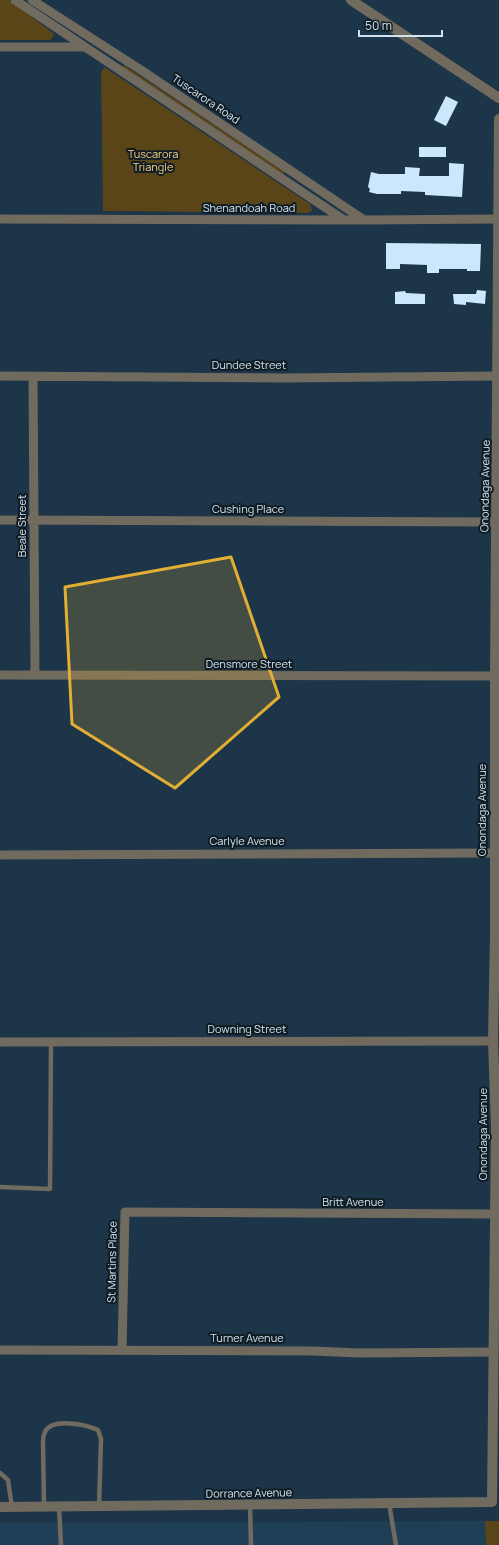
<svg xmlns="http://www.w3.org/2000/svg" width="499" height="1545" font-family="Manrope,sans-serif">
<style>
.built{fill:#1f3f56}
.green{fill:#594518}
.building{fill:#cbe7fc}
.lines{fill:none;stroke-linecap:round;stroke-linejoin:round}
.service{stroke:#716a5e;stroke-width:4.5}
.minor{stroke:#716a5e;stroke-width:9}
.tertiary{stroke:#716a5e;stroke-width:10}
.marked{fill:#e2af34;fill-opacity:0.2;stroke:#e2af34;stroke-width:3;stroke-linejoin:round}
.labels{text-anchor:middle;stroke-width:4;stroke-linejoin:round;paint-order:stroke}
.street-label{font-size:11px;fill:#d2e2ee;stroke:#101c24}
.park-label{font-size:11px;fill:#f9d283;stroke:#101c24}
</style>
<rect width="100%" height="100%" fill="#1c3548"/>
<path class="built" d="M485,1521L486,1545H0V1523Z"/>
<path class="green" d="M0,0H9L53,33L54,36L50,40H0Z
M124,65L285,172L283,175L122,68Z
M104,67L310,204L312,210L308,213L103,211L101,73Z
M485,1521H499V1545H486Z"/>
<path class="building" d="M446,96L458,102L446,126L434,120Z
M419,147H446V157H419Z
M449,163L464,164L462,197L425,195V192L401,191V194H377L369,192L370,189L368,187L371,172L379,174H405V167L420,168L419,176H449Z
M386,243L481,244L480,271H467V269H439V273H427V265L400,264V269H386Z
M477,290L486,291L485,304L466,302V305L454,304L453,294H476Z
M405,291L406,293L425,294V304H395V292Z"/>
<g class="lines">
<path class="service" d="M0,1187L50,1189L51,1042
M0,1473L8,1480L12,1507
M389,1503L396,1545
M250,1505L251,1545
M44,1507L43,1441C43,1438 44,1434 45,1432C52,1417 87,1425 98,1430L101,1439L99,1506
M59,1507L61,1545"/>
<path class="minor" d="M15,0L344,220
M32,0L141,70L364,220
M0,47H85
M0,219L364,220L498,219
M0,376L283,378L498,376
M33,376L35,675
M0,520L496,522
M0,675L499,676
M0,855L494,853
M0,1042L493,1041
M0,1350L314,1351L358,1353L494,1352
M122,1350L125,1212L495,1214"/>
<path class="tertiary" d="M351,0L499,98
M0,1507L492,1502L496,1126L493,1041L495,935V676L499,119"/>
</g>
<path class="marked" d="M231,557L279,697L175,788L72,724L65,587Z"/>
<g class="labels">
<g class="street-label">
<text transform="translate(206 99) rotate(34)" y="4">Tuscarora Road</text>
<text x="249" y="212">Shenandoah Road</text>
<text x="249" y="369">Dundee Street</text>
<text transform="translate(485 486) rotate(-89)" y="4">Onondaga Avenue</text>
<text x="248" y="513">Cushing Place</text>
<text transform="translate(22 526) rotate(-90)" y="4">Beale Street</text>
<text x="249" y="668">Densmore Street</text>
<text transform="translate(482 810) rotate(-90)" y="4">Onondaga Avenue</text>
<text x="247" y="845">Carlyle Avenue</text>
<text x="247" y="1033">Downing Street</text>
<text transform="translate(483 1134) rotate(-90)" y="4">Onondaga Avenue</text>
<text x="353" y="1206">Britt Avenue</text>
<text transform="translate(112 1262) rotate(-89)" y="4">St Martins Place</text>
<text x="247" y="1342">Turner Avenue</text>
<text transform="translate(249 1493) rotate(-1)" y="4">Dorrance Avenue</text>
</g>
<g class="park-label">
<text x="153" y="158">Tuscarora<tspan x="153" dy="13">Triangle</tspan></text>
</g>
</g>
<path d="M359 30v6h83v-6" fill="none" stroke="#d2e2ee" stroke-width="2"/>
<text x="365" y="30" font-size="12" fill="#d2e2ee" stroke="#101c24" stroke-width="3" paint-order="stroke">50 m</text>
</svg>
